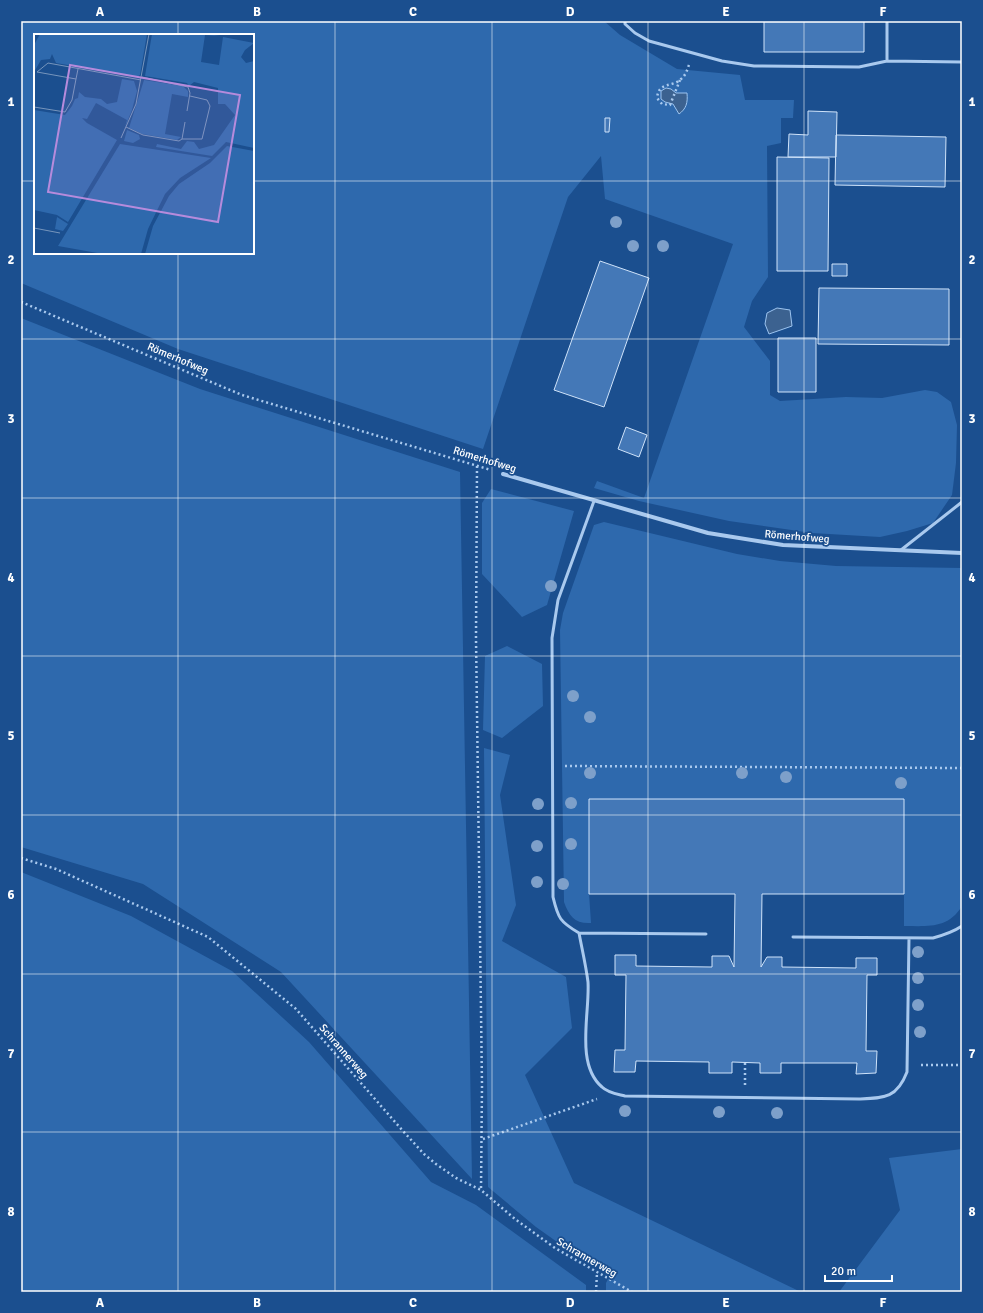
<svg xmlns="http://www.w3.org/2000/svg" width="983" height="1313" font-family="Signika,sans-serif">
<style>
.green{fill:#2e69ad;fill-rule:evenodd}
.water{fill:#3c6290;stroke:#9cc4f0}
.building{fill:#4478b7;stroke:#cfe3fa}
.lines{fill:none;stroke-linecap:round;stroke-linejoin:round}
.path{stroke:#a9c9ee;stroke-width:2.5;stroke-dasharray:2 3;stroke-linecap:butt}
.lane{stroke:#a9c9ee;stroke-width:3}
.street{stroke:#a9c9ee;stroke-width:4}
.tree{fill:#7ea0ca}
.grid{fill:none;stroke:#fff;stroke-width:1;stroke-opacity:0.55}
.labels{text-anchor:middle;stroke-width:3.5;stroke-linejoin:round;paint-order:stroke}
.street-label{font-size:11px;fill:#fff;stroke:#1b4f8f}
.inset-road{fill:none;stroke:#7695bc;stroke-width:1}
.view{fill:#b68bdc;fill-opacity:0.15;stroke:#b68bdc;stroke-width:2}
.inset-edge{fill:none;stroke:#fff;stroke-width:2}
.neatline{fill:none;stroke:#fff;stroke-width:1.5}
.grid-label{font-size:13px;text-anchor:middle;font-weight:bold;fill:#fff}
</style>
<rect width="100%" height="100%" fill="#1b4f8f"/>
<path class="green" d="M21,21H604L620,35L677,69L740,75L745,100H794L793,118H781V143L767,146L768,277L752,301L744,327L770,361V395L780,401L846,397L882,398L925,390L937,392L951,402L957,425L956,463L952,495L933,523L907,531L880,537L812,533L729,521L639,501L594,488L597,481L644,498L733,244L605,199L601,156L568,197L483,449L178,349L21,283ZM35,35H253V253H35ZM671,89L676,93L679,114L673,104L663,101Z
M21,318L200,389L460,472L472,1179L281,972L143,884L21,847Z
M491,489L574,511L547,605L522,617L482,574V503Z
M604,522L737,554L780,561L836,566L962,568V906C948,929 928,926 904,926V799H589V893L591,923C575,924 569,916 564,902L560,630L563,613L594,525Z
M507,646L542,664L543,706L502,738L483,730L485,656Z
M484,748L510,755L500,795L516,905L502,941L566,977L572,1028L525,1075L574,1183L801,1292H606V1283L611,1273L560,1244L536,1227L488,1187Z
M21,872L131,916L232,971L309,1042L431,1182L476,1205L586,1285V1292H21Z
M962,1149V1292H839L900,1210L889,1158Z"/>
<path class="water" d="M666,88L671,89L676,93H687C688,103 686,109 679,114L673,104L665,102L661,99V91Z
M777,308L790,310L792,326L769,334L765,324L767,313Z"/>
<path class="building" d="M764,21H864V52H764Z
M808,111L837,112L836,157H788L789,134L808,135Z
M605,118H610L609,132H605Z
M836,135L946,137L945,187L835,185Z
M777,157L829,158L828,271H777Z
M600,261L649,278L604,407L554,390Z
M832,264H847V276H832Z
M819,288L949,289V345L818,344Z
M778,338H816V392H778Z
M626,427L647,435L639,457L618,449Z
M589,799H904V894H762L761,967L767,957H782V967L856,968V958H877V975H867L866,1051H877L876,1073L856,1074L857,1063H781V1073H760V1063L732,1062V1073H709V1062L636,1061L635,1072H614L615,1050H625L626,975H615V955H636V966L712,967V956H729L734,967L735,894H589Z"/>
<g class="lines">
<path class="path" d="M680,80L670,105L662,104L657,98C659,81 672,88 681,79C686,75 687,70 689,65
M21,302L242,395L491,470
M477,466L476,638L482,1085L481,1190
M565,766L962,768
M21,858L56,869L208,937L296,1009L403,1131L424,1154L436,1164L456,1178L481,1190L515,1219L555,1248L632,1292
M921,1065H962
M745,1085V1063
M483,1139L597,1099
M596,1292L597,1273"/>
<path class="lane" d="M625,21V24L635,33L649,41L722,61L754,66L859,67L887,61
M887,21V61L962,62
M594,501L558,600L552,638L553,897C558,918 560,922 579,933L706,934
M901,550L962,502
M579,933C582,949 586,966 588,982C590,1013 575,1064 602,1087C608,1093 617,1094 625,1096L859,1099C885,1098 897,1098 907,1072L909,938
M793,937L933,938C944,935 953,932 962,926"/>
<path class="street" d="M503,474L708,533L783,545L962,553"/>
</g>
<g class="tree">
<circle cx="616" cy="222" r="6"/>
<circle cx="633" cy="246" r="6"/>
<circle cx="663" cy="246" r="6"/>
<circle cx="551" cy="586" r="6"/>
<circle cx="573" cy="696" r="6"/>
<circle cx="590" cy="717" r="6"/>
<circle cx="590" cy="773" r="6"/>
<circle cx="742" cy="773" r="6"/>
<circle cx="786" cy="777" r="6"/>
<circle cx="901" cy="783" r="6"/>
<circle cx="571" cy="803" r="6"/>
<circle cx="538" cy="804" r="6"/>
<circle cx="571" cy="844" r="6"/>
<circle cx="537" cy="846" r="6"/>
<circle cx="537" cy="882" r="6"/>
<circle cx="563" cy="884" r="6"/>
<circle cx="918" cy="952" r="6"/>
<circle cx="918" cy="978" r="6"/>
<circle cx="918" cy="1005" r="6"/>
<circle cx="920" cy="1032" r="6"/>
<circle cx="625" cy="1111" r="6"/>
<circle cx="719" cy="1112" r="6"/>
<circle cx="777" cy="1113" r="6"/>
</g>
<path class="grid" d="M178,21V35M335,21V1292M492,21V1292M648,21V1292M804,21V1292M21,181H35M253,181H962M178,253V1292M21,339H962M21,498H962M21,656H962M21,815H962M21,974H962M21,1132H962"/>
<g class="labels">
<g class="street-label">
<text transform="translate(178 358) rotate(23)" y="4">Römerhofweg</text>
<text transform="translate(485 459) rotate(17)" y="4">Römerhofweg</text>
<text transform="translate(797 536) rotate(5)" y="4">Römerhofweg</text>
<text transform="translate(344 1051) rotate(49)" y="4">Schrannerweg</text>
<text transform="translate(587 1257) rotate(30)" y="4">Schrannerweg</text>
</g>
</g>
<g transform="translate(34 34)">
<rect width="220" height="220" fill="#1b4f8f"/>
<path d="M6,0H113L106,41L103,43L22,29L18,20L16,25L7,26L0,38V11ZM118,0H174L186,2L171,1L167,28L185,31L189,3L220,9L211,16L207,23L212,29L220,27V114L192,108L178,122L122,113L123,110L147,115L153,107L160,108L165,115L180,111L201,81L191,70H184V54L160,48L155,52L153,49L111,42ZM88,45L100,47L103,57L98,76L91,93L93,86L62,69L53,85L48,84L53,89L83,106L34,188L23,181L0,176V76L31,81L38,72L41,65L44,64L45,58L51,63L67,65L73,70L83,68ZM110,46L149,52L154,57V63L138,60L131,100L147,103L143,106L108,100L95,94ZM93,96L105,101L106,105L99,109L90,107ZM86,110L177,124L146,144L131,160L114,195L107,220H69L24,212ZM193,112L220,117V220H111L119,192L135,162L145,150L176,129ZM23,183L34,190L29,197L21,195Z" fill="#2e69ad"/>
<path class="inset-road" d="M44,35L42,45L3,38L14,29L107,46M108,43L154,53L156,59L153,77M0,73L31,78L38,66L42,45M92,93L109,101L145,107L148,105L151,88M87,104L102,70L115,0M148,105H168L176,72L173,66L156,62M0,194L26,199"/>
<path class="view" d="M36,31L206,61L184,188L14,158Z"/>
<rect width="220" height="220" class="inset-edge"/>
</g>
<rect width="983" height="1313" fill="none" stroke="#1b4f8f" stroke-width="44"/>
<path d="M825 1275v6h67v-6" fill="none" stroke="#ffffff" stroke-width="2"/>
<text x="831" y="1275" font-size="12" fill="#ffffff" stroke="#1b4f8f" stroke-width="3" paint-order="stroke">20 m</text>
<rect x="22" y="22" width="939" height="1269" class="neatline"/>
<g class="grid-label">
<text x="100" y="16">A</text>
<text x="257" y="16">B</text>
<text x="413" y="16">C</text>
<text x="570" y="16">D</text>
<text x="726" y="16">E</text>
<text x="883" y="16">F</text>
<text x="11" y="106">1</text>
<text x="972" y="106">1</text>
<text x="11" y="264">2</text>
<text x="972" y="264">2</text>
<text x="11" y="423">3</text>
<text x="972" y="423">3</text>
<text x="11" y="582">4</text>
<text x="972" y="582">4</text>
<text x="11" y="740">5</text>
<text x="972" y="740">5</text>
<text x="11" y="899">6</text>
<text x="972" y="899">6</text>
<text x="11" y="1058">7</text>
<text x="972" y="1058">7</text>
<text x="11" y="1216">8</text>
<text x="972" y="1216">8</text>
<text x="100" y="1307">A</text>
<text x="257" y="1307">B</text>
<text x="413" y="1307">C</text>
<text x="570" y="1307">D</text>
<text x="726" y="1307">E</text>
<text x="883" y="1307">F</text>
</g>
</svg>
